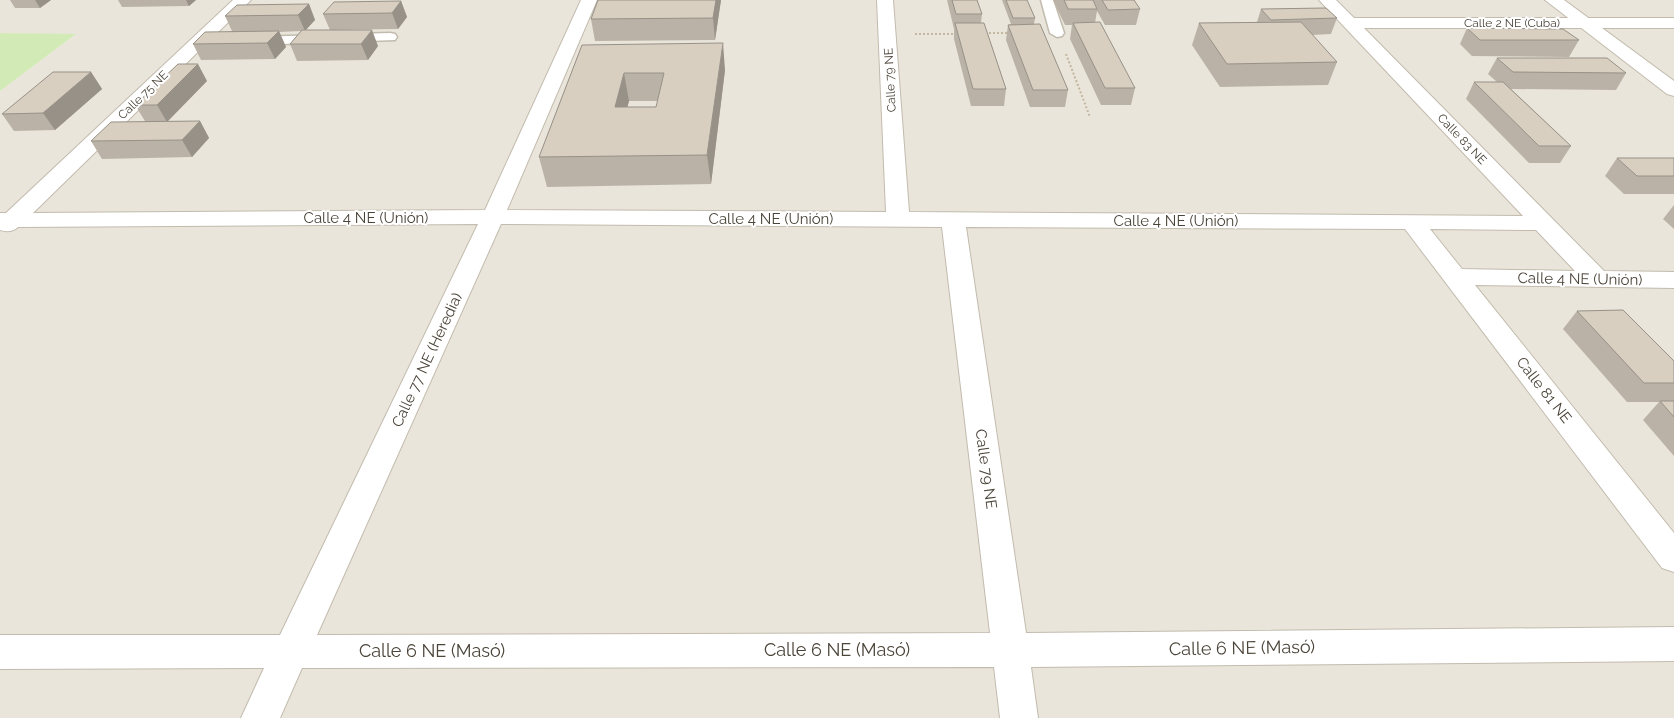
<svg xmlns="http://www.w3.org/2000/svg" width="1674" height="718" font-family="Raleway,sans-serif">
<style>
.residential{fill:#eae5da}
.green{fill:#d2eab5}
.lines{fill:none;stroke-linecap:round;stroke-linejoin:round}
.service-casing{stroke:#c2bbae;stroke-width:3}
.minor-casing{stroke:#c2bbae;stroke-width:2}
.tertiary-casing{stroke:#c2bbae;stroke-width:2}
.path{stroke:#c4b79f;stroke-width:2;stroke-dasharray:2 2;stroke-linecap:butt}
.service{fill:#fff;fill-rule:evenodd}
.minor{fill:#fff;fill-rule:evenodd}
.tertiary{fill:#fff;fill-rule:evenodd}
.wall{fill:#bab2a6;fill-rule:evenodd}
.shaded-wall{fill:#979187}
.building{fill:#d8cfc1;stroke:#979187;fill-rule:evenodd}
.labels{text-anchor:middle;stroke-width:4;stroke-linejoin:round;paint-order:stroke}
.far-street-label{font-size:12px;fill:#4b4439;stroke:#fff}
.street-label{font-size:15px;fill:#4b4439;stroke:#fff}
.near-street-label{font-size:18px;fill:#4b4439;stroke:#fff}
</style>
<rect width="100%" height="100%" fill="#f6f3ec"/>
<path class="residential" d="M0,0H1674V718H0V91L75,35L0,33Z"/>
<path class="green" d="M0,33L76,34L0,91Z"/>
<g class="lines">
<defs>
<path id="service" d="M1041,0H1053L1064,33L1062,36L1057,37L1050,33Z
M390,33L395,34L397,37L395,40L254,45L247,41L254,37Z"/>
<path id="minor" d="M233,0H251L33,213L485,210L581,0H597L507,210L886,212L877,0H893L909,212L1523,216L1319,0H1336L1354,18H1674V28H1364L1604,271L1674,272V288L1475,285L1674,533V572L1662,568L1405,229L966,227L1026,633L1674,627V661L1031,667L1038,718H1000L994,667L302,668L280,718H241L264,668L0,669V635H280L478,224L18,227C13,232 7,232 0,230V213H6ZM501,224L942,227L990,633L317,635ZM1430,229L1536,230L1575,271L1462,269Z"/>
<path id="tertiary" d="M1545,0H1564L1674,81V96L1667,94Z"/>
</defs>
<use href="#service" class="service-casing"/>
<use href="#minor" class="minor-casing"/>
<use href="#tertiary" class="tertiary-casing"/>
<path class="path" d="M985,33H1011
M915,34H956
M1066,54L1090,117"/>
<use href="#service" class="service"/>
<use href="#minor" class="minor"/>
<use href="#tertiary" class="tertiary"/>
</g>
<path class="wall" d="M10,0H51L40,8H15Z
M118,0H196L189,6L122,7Z
M598,0H721L715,40L595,41L591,19Z
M947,0H977L982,14L981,23L1006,89L1004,106H971L954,39V29Z
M1002,0H1027L1035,18L1034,24L1068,90L1065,107H1030L1006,40L1008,25L1011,24Z
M1053,0H1134L1140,9L1136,25H1105L1097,11L1095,23L1135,88L1131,105H1101L1070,39L1072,25H1065Z
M401,1L407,17L398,29L330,30L323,14Z
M309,4L315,20L305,30L378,46L368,60L297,61L290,44L301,31L279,32L286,47L275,59L201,60L193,44L232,31L225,16Z
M1261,9L1337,18L1331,34L1312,35L1337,62L1328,85L1220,87L1192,45L1199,23L1257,22Z
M1467,28L1579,40L1569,57L1472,56L1460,44Z
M582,45L725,70L711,184L547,187L539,157ZM629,101H658L656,107H627Z
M1497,58L1626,73L1616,90L1511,89L1571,146L1560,163H1529L1466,99L1474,82H1497L1488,74Z
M91,72L102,89L55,130L14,131L2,114Z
M207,81L168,121H200L209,138L192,157L102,159L91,141L145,121L135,105Z
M1617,158L1674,176V194H1624L1605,176Z
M1674,205V229L1663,219Z
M1577,311L1674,361V456L1643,420L1659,402H1627L1563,329Z"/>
<path class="shaded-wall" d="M35,0H51L40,8Z
M186,0H196L189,6Z
M716,0H721L715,40L713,18Z
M401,1L407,17L398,29L392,13Z
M309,4L315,20L305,31L298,15Z
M372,30L378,46L368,60L361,44Z
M279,31L286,47L275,59L267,43Z
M723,43L725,70L711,184L707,155Z
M198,64L207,81L167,122L157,105Z
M91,72L102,89L55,130L43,113Z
M624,73L629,101L620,136L615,107Z
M200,121L209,138L192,157L182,140Z"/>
<path class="building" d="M598,0H716L713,18L591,19Z
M952,0H977L982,14H956Z
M1006,0H1027L1035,18H1013Z
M1064,0H1093L1097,9H1068Z
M1102,0H1134L1140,9L1108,10Z
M401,1L392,13L323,14L334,2Z
M309,4L298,15L225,16L237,5Z
M1326,8L1337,18L1271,20L1261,9Z
M1100,22L1135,88H1105L1073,23Z
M1301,22L1337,62L1227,64L1199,23Z
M955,23H984L1006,89H973Z
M1040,24L1068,90H1033L1008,25Z
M1467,28L1563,29L1579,40H1480Z
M302,30H372L361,44H290Z
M279,31L267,43L193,44L205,32Z
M723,43L707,155L539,157L582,45ZM624,73H664L656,107H615Z
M1497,58H1607L1626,73L1513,72Z
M178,64H198L157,105H135Z
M53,72H91L43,113L2,114Z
M1474,82H1503L1571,146H1539Z
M200,121L182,140L91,141L111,122Z
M1617,158H1674V176H1637Z
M1623,310L1674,361V383H1644L1577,311Z
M1660,401H1674V417Z"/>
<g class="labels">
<g class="far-street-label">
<text x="1512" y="27">Calle 2 NE (Cuba)</text>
<text transform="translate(890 80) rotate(-93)" y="4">Calle 79 NE</text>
<text transform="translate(143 95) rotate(-44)" y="4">Calle 75 NE</text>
<text transform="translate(1462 139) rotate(46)" y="4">Calle 83 NE</text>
</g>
<g class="street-label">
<text x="366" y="223">Calle 4 NE (Unión)</text>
<text x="771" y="224">Calle 4 NE (Unión)</text>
<text x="1176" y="226">Calle 4 NE (Unión)</text>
<text transform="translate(1580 279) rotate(1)" y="5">Calle 4 NE (Unión)</text>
<text transform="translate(427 360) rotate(-65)" y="5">Calle 77 NE (Heredia)</text>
<text transform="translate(1544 390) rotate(52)" y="5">Calle 81 NE</text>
<text transform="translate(986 469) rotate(82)" y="5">Calle 79 NE</text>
</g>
<g class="near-street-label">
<text transform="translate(1242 648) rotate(-1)" y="6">Calle 6 NE (Masó)</text>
<text x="837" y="656">Calle 6 NE (Masó)</text>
<text x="432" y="657">Calle 6 NE (Masó)</text>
</g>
</g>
</svg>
